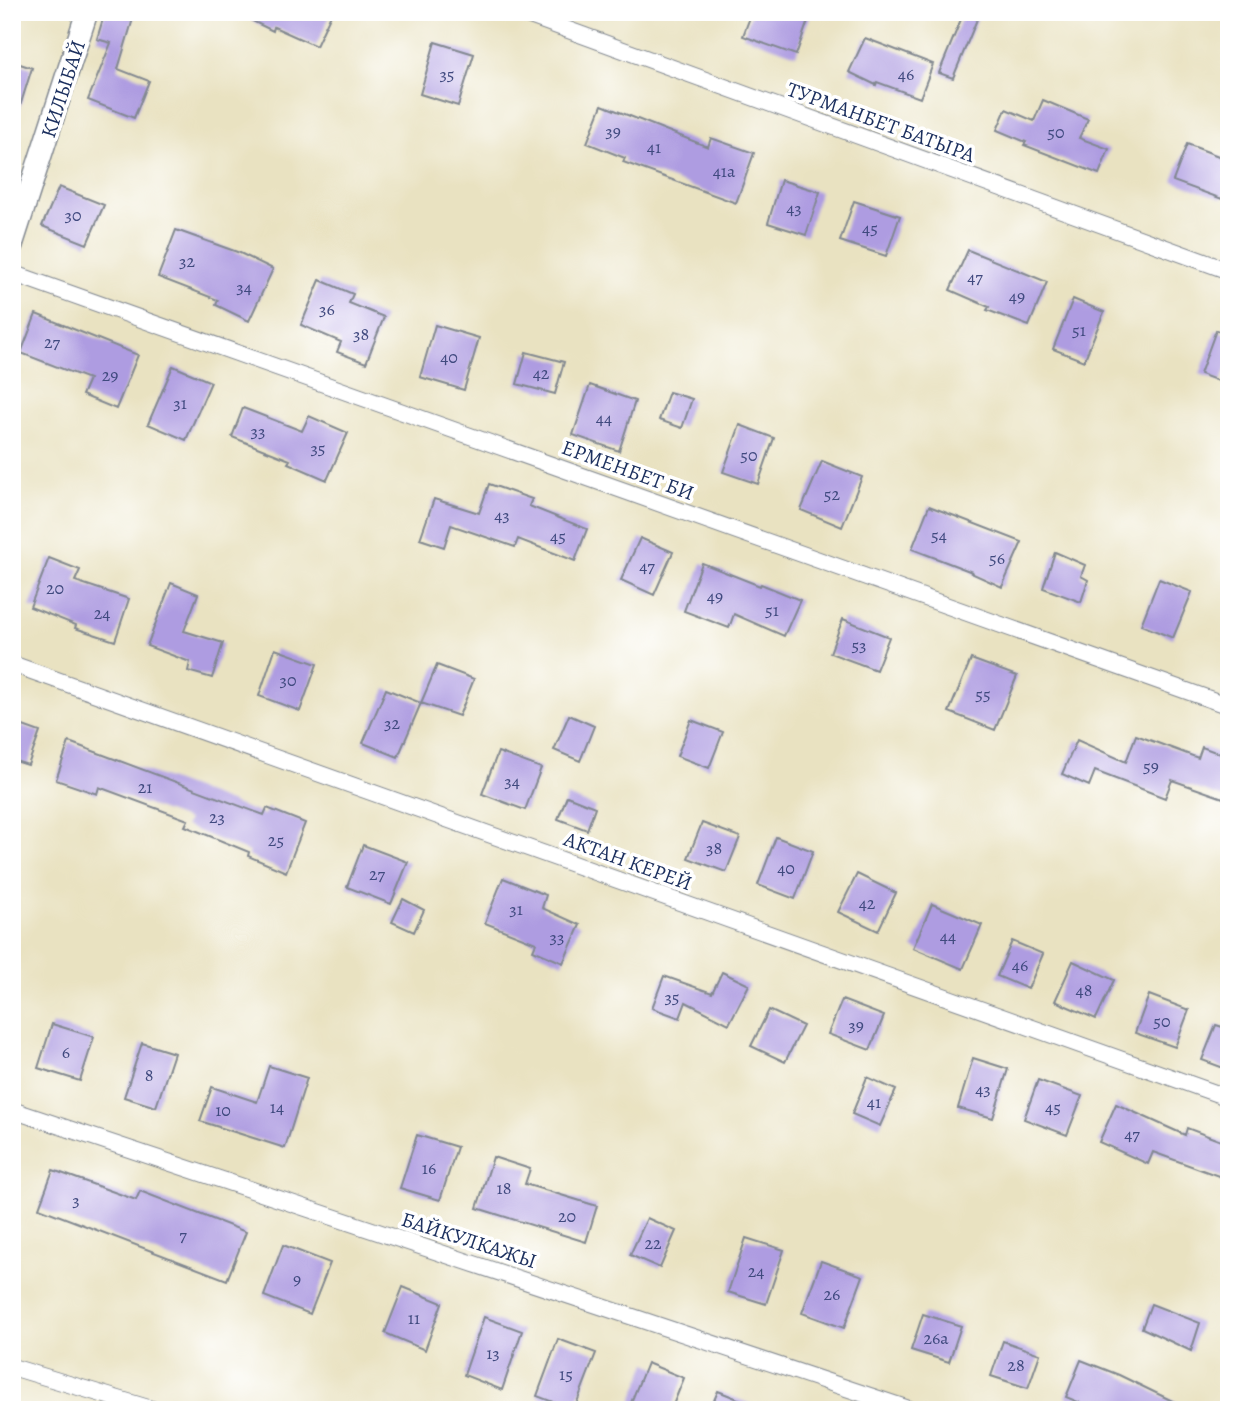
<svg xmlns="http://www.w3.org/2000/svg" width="1241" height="1422" font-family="Alegreya,serif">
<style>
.building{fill:#ae9ce1}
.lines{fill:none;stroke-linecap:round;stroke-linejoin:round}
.minor-casing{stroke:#828890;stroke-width:18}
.tertiary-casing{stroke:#828890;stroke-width:24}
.minor{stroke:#fff;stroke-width:16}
.tertiary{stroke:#fff;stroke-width:21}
.labels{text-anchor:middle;stroke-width:7;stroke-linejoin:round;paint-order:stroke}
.number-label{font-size:18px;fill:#404a7f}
.street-label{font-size:21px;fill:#1b2f5e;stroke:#fff}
</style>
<rect width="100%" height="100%" fill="#fff"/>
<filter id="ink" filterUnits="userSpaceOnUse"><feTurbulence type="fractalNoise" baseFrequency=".0143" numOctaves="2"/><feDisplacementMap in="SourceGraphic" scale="14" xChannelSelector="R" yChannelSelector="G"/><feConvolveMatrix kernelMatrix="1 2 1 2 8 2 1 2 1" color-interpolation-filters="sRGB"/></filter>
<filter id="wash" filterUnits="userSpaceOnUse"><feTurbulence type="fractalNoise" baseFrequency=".00686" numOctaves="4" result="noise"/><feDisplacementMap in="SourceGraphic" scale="28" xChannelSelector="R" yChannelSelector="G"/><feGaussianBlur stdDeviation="1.57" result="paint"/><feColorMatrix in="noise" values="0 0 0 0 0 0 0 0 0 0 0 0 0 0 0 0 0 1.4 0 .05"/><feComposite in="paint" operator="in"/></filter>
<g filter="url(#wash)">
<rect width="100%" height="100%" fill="#e9e2c1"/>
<g id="blocks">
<path class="building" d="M105,12H135L118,69L149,81L134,118L88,100L111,43L97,39Z
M234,12H332L316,46L274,27L273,31Z
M752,12H811L796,55L743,36Z
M964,12H980L953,78L939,73Z
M865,38L933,64L920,98L877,82L876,85L849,72Z
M435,42L474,54L458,106L420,94Z
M17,63L32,68L16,119L12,118V79Z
M1043,100L1088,119L1079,138L1109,149L1099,174L1024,145L1026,142L997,130L1006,109L1034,121Z
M602,105L708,147L711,138L754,153L736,203L623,162L625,158L587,143Z
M1187,144L1229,160V181L1222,199L1173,181Z
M781,180L820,192L806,235L768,223Z
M59,187L104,205L87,244L42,226Z
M854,201L900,216L886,256L840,241Z
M176,230L240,253L273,269L249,321L216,305L218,300L158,277Z
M968,250L1047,282L1029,326L987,310L989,307L950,290Z
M320,280L353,294L349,303L384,317L366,363L337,352L341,342L301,325Z
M1073,299L1104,312L1084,361L1053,349Z
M36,314L138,355L116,409L82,395L89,379L21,353Z
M435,325L479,338L464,390L420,377Z
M1216,330L1229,335V360L1221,382L1200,374Z
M526,352L564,362L555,394L517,384Z
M173,366L211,382L186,440L148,424Z
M590,385L635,401L619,451L573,435Z
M669,392L692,399L682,428L659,420Z
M243,408L302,431L309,416L348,433L327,480L288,463L290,460L232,437Z
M740,425L774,438L758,484L723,472Z
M822,461L862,477L842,527L801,510Z
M489,484L532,499L529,506L587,529L575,561L518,539L515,547L451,525L444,547L420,539L434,499L479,513Z
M929,506L1022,542L1002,587L971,573L972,572L912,549Z
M640,538L673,552L654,595L621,580Z
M1055,552L1085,565L1081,576L1088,580L1081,602L1043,588Z
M49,558L80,570L75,581L129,599L115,641L75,628L76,625L30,607Z
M702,563L760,586L761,584L800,600L784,636L734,614L729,628L684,611Z
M1159,579L1192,592L1173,638L1141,625Z
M171,583L198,594L184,631L223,643L212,678L188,671L190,662L147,646Z
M843,619L889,637L876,670L830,653Z
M275,649L317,664L300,711L259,696Z
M971,659L1017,676L995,730L949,712Z
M437,665L474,679L459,716L421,703Z
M386,689L421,703L398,757L363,743Z
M569,715L594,726L580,761L554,750Z
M691,720L723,732L709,768L677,756Z
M12,722L40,732L28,765L12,760Z
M1136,735L1198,758L1202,747L1229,757V782L1223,798L1172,780L1165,798L1095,771L1089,786L1062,774L1077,740L1126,762Z
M69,742L264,815L267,808L305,823L286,872L248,856L249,852L185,826L188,820L99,787L97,794L56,780Z
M498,752L541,768L525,810L482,794Z
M567,796L595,807L587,830L558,819Z
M702,823L740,837L726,872L688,858Z
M776,837L813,851L795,899L758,885Z
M363,845L408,862L391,904L347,887Z
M857,874L896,893L878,931L838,912Z
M503,878L546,895L542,908L580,925L563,963L533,950L536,943L485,923Z
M403,899L424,910L414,932L392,922Z
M932,904L982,925L963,969L913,948Z
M1012,941L1043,954L1028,989L997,976Z
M1073,961L1114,980L1096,1019L1055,1001Z
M722,972L749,985L729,1024L686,1002L680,1018L652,1008L664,976L712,993Z
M1149,995L1189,1010L1175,1047L1135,1033Z
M842,1000L884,1016L870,1050L828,1034Z
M769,1010L803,1026L785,1062L751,1046Z
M52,1024L94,1037L80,1081L38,1068Z
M1216,1025L1229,1029V1070L1202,1060Z
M142,1043L174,1053L156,1107L124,1097Z
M973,1058L1008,1069L993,1118L958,1108Z
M269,1066L307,1078L285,1148L200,1121L212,1087L257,1102Z
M867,1077L896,1090L880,1126L852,1114Z
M1038,1080L1082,1096L1067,1135L1024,1119Z
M1116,1104L1185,1135L1187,1128L1229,1144V1165L1224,1178L1153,1152L1148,1164L1099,1142Z
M417,1135L457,1147L440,1200L400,1188Z
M493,1157L530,1169L525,1184L597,1206L586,1242L477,1208Z
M53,1170L136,1200L140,1191L246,1232L227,1280L39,1208Z
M647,1218L676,1231L660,1268L630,1255Z
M746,1238L784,1250L766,1304L728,1292Z
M283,1245L330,1263L310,1314L264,1296Z
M821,1261L863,1276L844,1328L802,1313Z
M403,1287L442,1303L425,1350L385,1333Z
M1151,1304L1200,1323L1191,1351L1142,1328Z
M923,1314L961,1326L949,1362L911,1350Z
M484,1317L522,1331L502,1390L464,1375Z
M558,1339L596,1353L574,1410L537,1396Z
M1003,1341L1040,1354L1028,1388L991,1376Z
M1081,1360L1119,1375L1191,1410H1097L1066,1397Z
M647,1363L684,1378L671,1410H628Z
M718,1391L763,1409V1410H710Z"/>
</g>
</g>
<g filter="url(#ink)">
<use href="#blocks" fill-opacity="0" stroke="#828890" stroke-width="2"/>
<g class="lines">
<defs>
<path id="minor" d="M519,12L1229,271
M12,273L1229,706
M12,664L1229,1098
M12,1110L912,1410
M12,1367L155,1410"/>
<path id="tertiary" d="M12,245L87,12"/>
</defs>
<use href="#minor" class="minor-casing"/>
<use href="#tertiary" class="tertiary-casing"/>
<use href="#minor" class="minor"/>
<use href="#tertiary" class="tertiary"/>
</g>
</g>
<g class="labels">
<g class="number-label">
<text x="447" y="80">35</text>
<text x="906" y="80">46</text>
<text x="613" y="137">39</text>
<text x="1056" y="138">50</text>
<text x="654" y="153">41</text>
<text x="724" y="177">41а</text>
<text x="794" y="214">43</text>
<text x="73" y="221">30</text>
<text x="870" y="234">45</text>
<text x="187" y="267">32</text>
<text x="975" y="283">47</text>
<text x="244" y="293">34</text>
<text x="1017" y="302">49</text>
<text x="327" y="315">36</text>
<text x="1079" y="336">51</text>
<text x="361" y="340">38</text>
<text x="52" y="348">27</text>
<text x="449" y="363">40</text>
<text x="541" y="379">42</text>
<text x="110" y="381">29</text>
<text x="180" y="409">31</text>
<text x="604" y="424">44</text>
<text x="258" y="437">33</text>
<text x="318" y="454">35</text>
<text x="749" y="461">50</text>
<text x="832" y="500">52</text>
<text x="502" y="521">43</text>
<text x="939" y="541">54</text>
<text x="558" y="542">45</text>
<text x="997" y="564">56</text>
<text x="647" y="572">47</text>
<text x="55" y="594">20</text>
<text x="715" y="602">49</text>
<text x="772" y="616">51</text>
<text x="102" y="619">24</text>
<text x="859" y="651">53</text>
<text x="288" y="686">30</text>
<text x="983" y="700">55</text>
<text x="392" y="729">32</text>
<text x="1151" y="772">59</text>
<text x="512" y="787">34</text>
<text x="145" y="793">21</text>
<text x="217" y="823">23</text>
<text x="276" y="846">25</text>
<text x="714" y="854">38</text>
<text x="786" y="874">40</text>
<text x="377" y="880">27</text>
<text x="867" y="909">42</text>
<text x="516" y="915">31</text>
<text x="948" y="942">44</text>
<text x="557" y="943">33</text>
<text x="1020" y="971">46</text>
<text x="1084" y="996">48</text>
<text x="672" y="1003">35</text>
<text x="1162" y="1027">50</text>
<text x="856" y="1031">39</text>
<text x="66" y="1058">6</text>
<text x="149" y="1081">8</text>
<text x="983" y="1095">43</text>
<text x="874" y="1108">41</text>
<text x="277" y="1113">14</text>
<text x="1053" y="1113">45</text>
<text x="223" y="1116">10</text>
<text x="1132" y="1140">47</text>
<text x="429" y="1174">16</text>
<text x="504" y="1194">18</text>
<text x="76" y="1206">3</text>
<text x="567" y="1222">20</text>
<text x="183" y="1241">7</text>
<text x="653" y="1249">22</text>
<text x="756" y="1277">24</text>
<text x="297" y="1285">9</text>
<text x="832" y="1300">26</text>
<text x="414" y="1324">11</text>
<text x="936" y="1344">26а</text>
<text x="493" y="1359">13</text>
<text x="1016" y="1371">28</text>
<text x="566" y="1380">15</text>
</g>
<g class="street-label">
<text transform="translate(63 89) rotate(-72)" y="7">КИЛЫБАЙ</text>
<text transform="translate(881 122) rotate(20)" y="7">ТУРМАНБЕТ БАТЫРА</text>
<text transform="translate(628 470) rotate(20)" y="7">ЕРМЕНБЕТ БИ</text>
<text transform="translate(628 861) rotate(20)" y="7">АКТАН КЕРЕЙ</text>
<text transform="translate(469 1240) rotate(18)" y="7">БАЙКУЛКАЖЫ</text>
</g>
</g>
<rect width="1241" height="1422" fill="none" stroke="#fff" stroke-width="42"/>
</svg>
